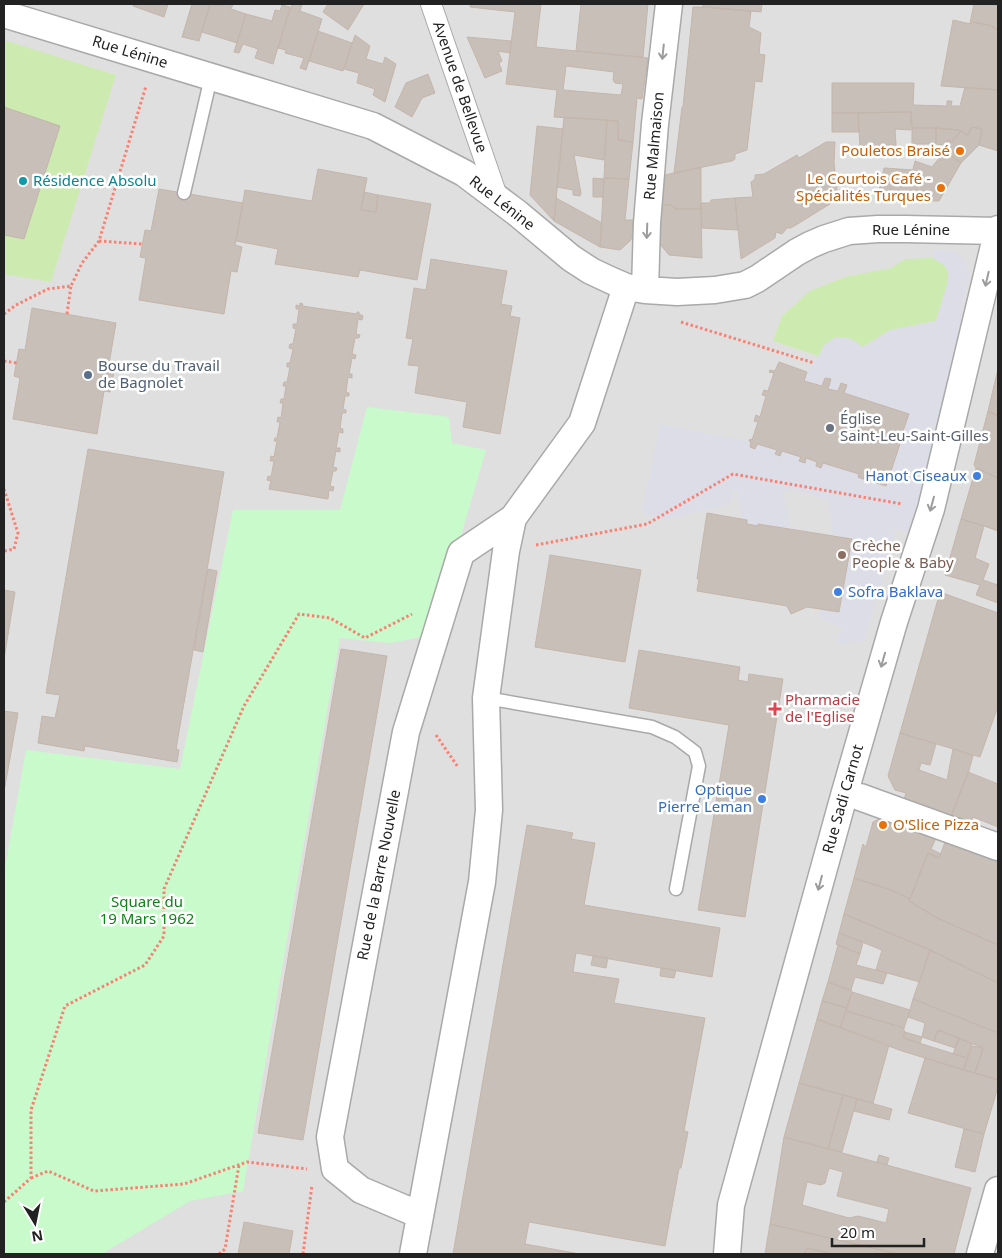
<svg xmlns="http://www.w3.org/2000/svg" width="1002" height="1258" font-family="'Noto Sans',sans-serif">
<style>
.residential{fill:#e0dfdf}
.grass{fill:#cdebb0}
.park{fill:#c8facc}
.plaza{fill:#dddde8}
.building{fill:#c7bfb8;stroke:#c4b6ab;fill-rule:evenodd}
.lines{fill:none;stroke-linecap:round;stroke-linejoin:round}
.service-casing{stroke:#a9a9a9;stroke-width:15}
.pedestrian-casing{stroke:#a9a9a9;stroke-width:22}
.minor-casing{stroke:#a9a9a9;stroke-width:29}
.path{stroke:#fa8072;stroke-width:3;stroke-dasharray:2.5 2.5;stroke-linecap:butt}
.service{stroke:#fff;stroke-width:12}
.pedestrian{stroke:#fff;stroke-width:20}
.minor{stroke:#fff;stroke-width:26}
.oneway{stroke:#9c9c9c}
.food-dot{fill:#e8710a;stroke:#fff;stroke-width:2}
.culture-dot{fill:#0f9aa8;stroke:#fff;stroke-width:2}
.service-dot{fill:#5c6f8a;stroke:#fff;stroke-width:2}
.worship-dot{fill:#6b7280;stroke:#fff;stroke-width:2}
.shop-dot{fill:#3f7fe0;stroke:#fff;stroke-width:2}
.education-dot{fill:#8d6e63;stroke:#fff;stroke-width:2}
.health-dot{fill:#e0444e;stroke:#fff;stroke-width:2}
.labels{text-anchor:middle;stroke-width:5;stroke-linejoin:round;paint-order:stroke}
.street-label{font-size:15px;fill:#222;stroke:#fff}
.food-label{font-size:15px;fill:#c56008;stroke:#fff;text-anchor:end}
.culture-label{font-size:15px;fill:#0d838f;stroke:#fff;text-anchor:start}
.service-label{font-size:15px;fill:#4e5e75;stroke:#fff;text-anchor:start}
.worship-label{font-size:15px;fill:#5b616d;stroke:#fff;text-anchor:start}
.shop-label{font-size:15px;fill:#366cbe;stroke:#fff;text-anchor:end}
.education-label{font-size:15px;fill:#785e54;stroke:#fff;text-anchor:start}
.health-label{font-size:15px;fill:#be3a42;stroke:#fff;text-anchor:start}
.park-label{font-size:15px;fill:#0c8416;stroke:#fff}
</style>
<rect width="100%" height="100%" fill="#f2efe9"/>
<path class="residential" d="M4,4H998V1254H4Z"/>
<path class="grass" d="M4,40L116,75L51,282L4,274V235L24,239L59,126L4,107Z
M933,258C937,261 943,263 946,267C954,279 940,307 936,321L890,330L863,347L824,345L819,356L773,341L782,316L810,291L845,277L891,268L905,259Z"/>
<path class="park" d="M367,407L449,417L452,443L486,450L432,635L390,643L340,638L243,1191L190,1201L102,1254H4V874L26,750L180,769L233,510H340Z"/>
<path class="plaza" d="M935,249L956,252L966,262L970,275L963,299L962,315L947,397L913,517L908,532L896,529L864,641L836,644L842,628L819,618V609L840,612L852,540L833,536L829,501L793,489L783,492L791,529L758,524V526L747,524V520L742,519L737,491L732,492L730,504L662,520L642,512L660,424L751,442L755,449L757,444L777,450L775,454L780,456L782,451L801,457L799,461L804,463L806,458L817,462L816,466L821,468L823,463L859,474L858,477L860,478L886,485L903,435L902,434L909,414L844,393L847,385L841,383L838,391L828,389L830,379L825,378L822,386L804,381L807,372L819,356L824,345L834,338L841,337L852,339L863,347L890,330L936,321L948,281L949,273L944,265L933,258Z"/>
<path class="building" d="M134,4H168L164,17L133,6Z
M192,4H210L199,41L182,37Z
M210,4L222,6L223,4H233L231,9L246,14L237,43L202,32Z
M292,4H302L300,11L322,19L306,70L300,68L304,58L285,53L286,50L278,48Z
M328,4H364L348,30L323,12Z
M470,4H541L536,47L648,58L642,99L637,98L633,142L618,140V121L554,117L557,90L506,84L515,12L470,7ZM566,66L614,72L613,80L615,83L623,84L621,95L563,90Z
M581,4H648L643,57L576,51Z
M703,4H762L761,12L703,7Z
M974,4H988L998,6V29L993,28V26L973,22L971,24L970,23Z
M282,5L290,7L273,64L255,58L258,49L243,44L239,53L234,52L246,14L272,21L275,10L280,11Z
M693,7H703L751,11L749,27L761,33L759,54L765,55L762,82L755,81L747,150L735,154V159L732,161L674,173L682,107H683Z
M953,20L971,24L973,22L993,26V28L998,29V90L941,86Z
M318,31L352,43L343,71L309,61Z
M355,35L370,46L366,59L383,64L385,57L396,64L385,102L373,95L375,89L357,83L359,73L344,69Z
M467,37L511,41L510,53L498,51L502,61L499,63L502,71L485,78Z
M428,74L435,93L422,98L412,117L395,107L406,83Z
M832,83H914L913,105L947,106V101H952L951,106H960L965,87L998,90V151L979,145L982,129L972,127L968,135L959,130L936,128H912L911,112L832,113Z
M4,107L60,126L24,239L4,235Z
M911,112V130L895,129L896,145H880L881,148H860L858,113Z
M832,113H858L859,132H832Z
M564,117L607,120L604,160L574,155L581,193L580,196L573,195V190L557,187Z
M607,120L618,121V140L633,142L629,179L604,178Z
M537,126L563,129L554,221L530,195Z
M972,127L982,129L979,145L961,163L945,151L948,148L944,145L948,140L951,142L961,131L968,135Z
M912,128H936V144H912Z
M936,128L959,130L961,131L951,142L948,140L944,145L936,144Z
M826,142H835L834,163L838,199L791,228H787L782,234L776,232L775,238L741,259L735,198L753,197L751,182L755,179V175L764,174L797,155L799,158Z
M945,151L961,163L939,201L877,200L884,168L913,170L915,161L932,167Z
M701,167V209H676L670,205H662L665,175Z
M318,169L367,178L361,210L376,212L378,195L431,204L417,280L360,270L358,277L275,264L278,249L236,241L245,190L312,201Z
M593,178L604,179L603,197H593Z
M604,178L629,179L625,220H634L631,240L620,250L600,247Z
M159,189L243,203L235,245L242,247L237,272L231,271L224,314L139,300L146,258L140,257L145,230L151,231Z
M364,192L378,195L376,212L361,210Z
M556,198L602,223L600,247L554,221Z
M735,198L738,230L702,228L701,203H710L711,200Z
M662,205H670L676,209H701L702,258L669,255L659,243Z
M431,259L507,271L501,304L512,306L510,316L520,318L500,434L463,427L467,402L415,393L419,366L408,365L413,339L406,338L414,288L426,290Z
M300,303L303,304L302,306L357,314V312H359V314L363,316L362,320L358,319L356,334L360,335L359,338H355L352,354L356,355L355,359L352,358L349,374H352V378L348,377L346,392L349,393V396H345L343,409L346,410V413H342L340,428L343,429V433L339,432L336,448H340V452L336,451L333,467L337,468L336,471H333L330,486L334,487L333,491L329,490L328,499L269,489L271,481L267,480L268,476L271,477L274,461H270L271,456L274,457L277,441H274L275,438H277L280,422H277L278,417L281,418L283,403H280L281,399H284L286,386H283L284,382H287L290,367H287V363H290L293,349L289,348L290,344H293L296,329L293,328V324H297L299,309H296V305L300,306Z
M32,308L116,323L109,364L115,366L110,392L104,391L97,434L13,419L20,378L14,376L19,349L25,350Z
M779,362L807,372L804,381L822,386L825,378L831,379L828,389L838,391L841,383L847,385L844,393L909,414L902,434L903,435L886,486L860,478L858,477L859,474L823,463L821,468L816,466L817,462L806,458L805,463L799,461L801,457L782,451L780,456L775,454L777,450L757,444L755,449L750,447L751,442L749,441L750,439L752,440L758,422L754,421L756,415L760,417L766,396L762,395L764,390L768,391L774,373L769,372L770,370L775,371Z
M998,369V416L988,411Z
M988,411L998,416V478L976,468L974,465Z
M88,449L224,472L176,749L179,750L177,762L85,746L84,751L38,743L42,716L55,718L60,695L46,693Z
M976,468L998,478V531L984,526L961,519Z
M707,513L747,520V524L758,526V524L852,539L839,612L807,607L791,614L787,606L697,591L699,579H697Z
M961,519L984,526L975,558L989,564L983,580L998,585V603L976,595L980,585L945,575Z
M550,555L641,570L625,662L535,647Z
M208,569L217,571L203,652L194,650Z
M4,590L15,592L4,659Z
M940,592L998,613V709H997L980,757L900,733Z
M341,649L387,656L303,1140L258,1133Z
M639,650L740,667L738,680L748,682L749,674L783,679L745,917L698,910L729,725L629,708Z
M4,711L18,713L4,792Z
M900,733L936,744L930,765L921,763L919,770L947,780L953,749L973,756L968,774L950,819L903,803L906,793L895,790L888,776Z
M968,772L998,784V827L973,817L969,827L950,819Z
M887,815L938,834L931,849L941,854L939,858L928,853L910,899L891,890L854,878L863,844L866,847L873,822Z
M527,825L573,833L571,839L595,843L584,905L720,928L712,977L576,953L573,972L619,979L614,1003L705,1018L684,1131L688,1132L681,1168H679L665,1246L529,1222L525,1244L580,1254H453Z
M947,837L998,856V945L937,918L909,901L928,853L939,858Z
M854,878L891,890L910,899L909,901L937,918L998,945V983L930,950L844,914Z
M844,914L930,950L920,982L876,970L882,950L839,933Z
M839,933L863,942L860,954L836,944Z
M838,945L860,954L856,965L887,973L883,984L855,977L851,990L828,982Z
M930,950L998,983V1033L913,999Z
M593,956L608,958L606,968L591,965Z
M661,968L676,970L674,978L660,976Z
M828,982L852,991L847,1008L822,1001Z
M852,992L910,1010L904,1028L846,1011Z
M913,999L998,1033V1080L975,1073L983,1048L938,1030L934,1041L922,1037L925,1023L908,1017Z
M822,1001L847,1008L840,1028L817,1019Z
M846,1011L904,1028V1031L905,1032L903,1038L967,1058L964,1070L902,1051L840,1028Z
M817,1019L889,1045L873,1103L799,1083Z
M938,1030L959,1038L955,1048L934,1041Z
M905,1032L922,1037L920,1043L903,1038Z
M959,1038L972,1044L967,1058L953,1054Z
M972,1046L983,1048L975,1073L964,1070Z
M925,1058L998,1080V1087L984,1134L908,1113Z
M799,1083L843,1095L828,1149L784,1137Z
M843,1095L857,1099L842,1152L828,1149Z
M857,1099L892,1109L889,1120L854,1111Z
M964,1129L984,1134L975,1172L955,1167Z
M784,1137L971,1188L954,1254H898L770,1224ZM829,1168L843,1172L837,1196L889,1209L886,1223L858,1216L849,1218L802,1205L807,1182L821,1185L825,1183Z
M879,1155L889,1158L887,1165L877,1162Z
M244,1222L293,1231L289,1254H238Z
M770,1224L898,1254H830V1253L807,1248L805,1254H765Z
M807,1248L830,1253V1254H805Z"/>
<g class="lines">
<defs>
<path id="service" d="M184,193L211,77
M486,698L652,727L675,737L695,752L699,766L676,889"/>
<path id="pedestrian" d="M431,4L498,199"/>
<path id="minor" d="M4,14L373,126L464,173L517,213L571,258L591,271L608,279L626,287L645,290L677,292L715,290L745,285L757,279L797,252L810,245L824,239L849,231L878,229H905L998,231
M645,290L647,223L655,124L669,4
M860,797L998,847
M420,1215L361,1190L335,1169L330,1137L406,732L461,553L513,518
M413,1254L482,882L489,810L486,698L506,551L513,518L582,423L626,287
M727,1254L731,1205L845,792L894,622L931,509L998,229
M980,1254L998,1190"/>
</defs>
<use href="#service" class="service-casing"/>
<use href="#pedestrian" class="pedestrian-casing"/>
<use href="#minor" class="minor-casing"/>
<path class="path" d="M99,241L142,244
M4,314L16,305L48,289L71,286L82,263L99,241L146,86
M67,314L71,286
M681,322L814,363
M4,361L17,363
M4,489L18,533L14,549L4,551
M536,545L647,524L733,474L902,504
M436,735L458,767
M31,1178L48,1171L94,1191L184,1184L247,1162L307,1169
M4,1202L31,1178V1110L65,1006L145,965L164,936V889L244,706L299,614L330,618L365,638L412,614
M219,1254L225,1249L239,1165
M303,1254L312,1185"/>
<use href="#service" class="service"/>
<use href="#pedestrian" class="pedestrian"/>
<use href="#minor" class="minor"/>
</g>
<defs><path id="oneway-shaft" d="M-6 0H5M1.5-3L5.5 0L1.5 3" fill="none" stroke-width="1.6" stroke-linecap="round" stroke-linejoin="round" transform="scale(1.25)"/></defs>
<g class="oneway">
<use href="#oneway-shaft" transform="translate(663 52) rotate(96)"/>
<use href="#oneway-shaft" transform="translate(647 231) rotate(92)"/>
<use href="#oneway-shaft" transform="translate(987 279) rotate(103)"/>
<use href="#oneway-shaft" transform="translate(932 504) rotate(105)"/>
<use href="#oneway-shaft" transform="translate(883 660) rotate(106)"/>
<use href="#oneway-shaft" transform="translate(820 883) rotate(105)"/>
</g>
<g class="food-dot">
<circle cx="960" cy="151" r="5"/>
<circle cx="941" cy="188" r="5"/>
<circle cx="883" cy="825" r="5"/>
</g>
<circle class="culture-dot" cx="23" cy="181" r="5"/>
<circle class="service-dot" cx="88" cy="375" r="5"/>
<circle class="worship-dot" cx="830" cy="428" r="5"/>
<g class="shop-dot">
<circle cx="977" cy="476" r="5"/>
<circle cx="838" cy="592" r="5"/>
<circle cx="762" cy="799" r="5"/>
</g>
<circle class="education-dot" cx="842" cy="555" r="5"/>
<path class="health-dot" d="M772.5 701.5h5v5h5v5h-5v5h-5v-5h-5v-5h5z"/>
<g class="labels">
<g class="street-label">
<text transform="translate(130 52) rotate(17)" y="5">Rue Lénine</text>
<text transform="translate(460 87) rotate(71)" y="5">Avenue de Bellevue</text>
<text transform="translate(654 146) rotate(-85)" y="5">Rue Malmaison</text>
<text transform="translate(502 203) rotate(38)" y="5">Rue Lénine</text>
<text x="911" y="235">Rue Lénine</text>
<text transform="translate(843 799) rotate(-74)" y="5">Rue Sadi Carnot</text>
<text transform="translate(379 875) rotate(-79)" y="5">Rue de la Barre Nouvelle</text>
</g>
<g class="food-label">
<text x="950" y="156">Pouletos Braisé</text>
<text x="931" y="184">Le Courtois Café -<tspan x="931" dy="17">Spécialités Turques</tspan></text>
<text x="893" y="830" text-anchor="start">O'Slice Pizza</text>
</g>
<g class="culture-label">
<text x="33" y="186">Résidence Absolu</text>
</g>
<g class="service-label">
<text x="98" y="371">Bourse du Travail<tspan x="98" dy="17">de Bagnolet</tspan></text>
</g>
<g class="worship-label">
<text x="840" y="424">Église<tspan x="840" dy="17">Saint-Leu-Saint-Gilles</tspan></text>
</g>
<g class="shop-label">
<text x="967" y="481">Hanot Ciseaux</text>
<text x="848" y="597" text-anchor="start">Sofra Baklava</text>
<text x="752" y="795">Optique<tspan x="752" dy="17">Pierre Leman</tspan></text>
</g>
<g class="education-label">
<text x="852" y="551">Crèche<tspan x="852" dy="17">People &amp; Baby</tspan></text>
</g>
<g class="health-label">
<text x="785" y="705">Pharmacie<tspan x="785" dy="17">de l'Eglise</tspan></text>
</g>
<g class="park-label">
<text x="147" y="907">Square du<tspan x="147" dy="17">19 Mars 1962</tspan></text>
</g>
</g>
<rect width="1002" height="1258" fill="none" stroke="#222222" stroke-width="10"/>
<g transform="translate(35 1223) rotate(170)" stroke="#ffffff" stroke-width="4" paint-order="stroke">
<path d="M0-4L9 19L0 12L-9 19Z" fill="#222222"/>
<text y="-8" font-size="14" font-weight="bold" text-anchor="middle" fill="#222222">N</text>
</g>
<path d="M832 1238v8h92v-8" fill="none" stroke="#222222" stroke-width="2.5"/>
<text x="840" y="1238" font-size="15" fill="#222222" stroke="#ffffff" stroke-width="4" paint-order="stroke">20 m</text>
</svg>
